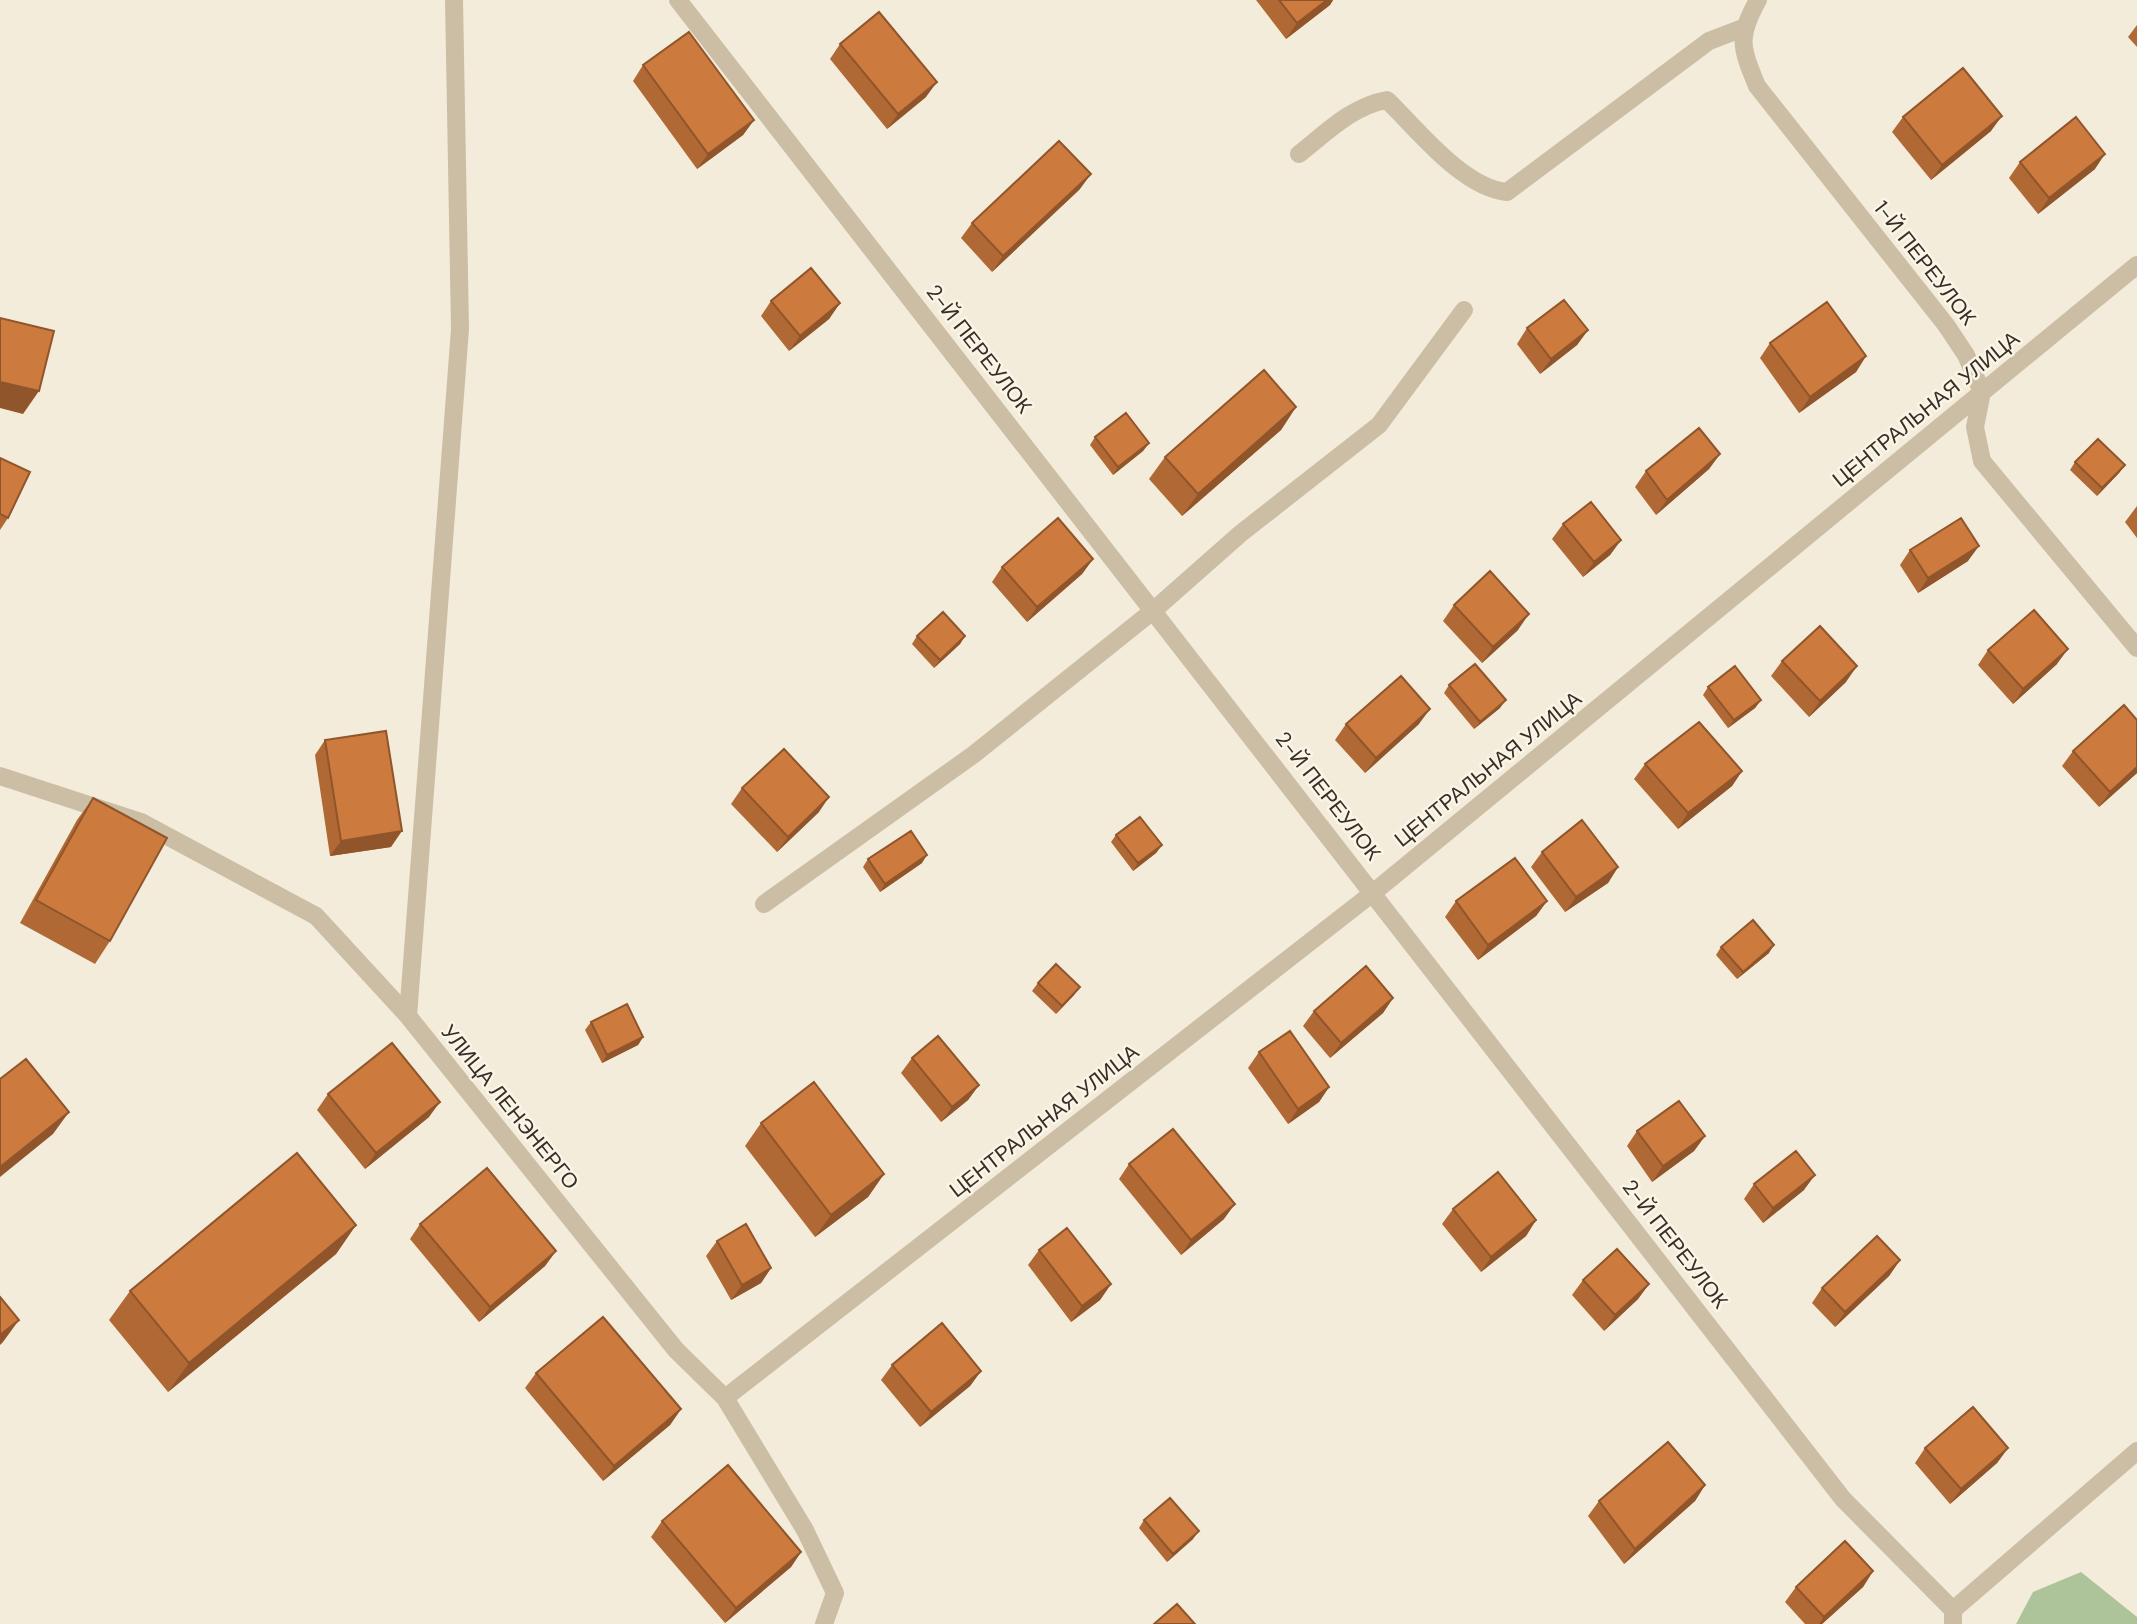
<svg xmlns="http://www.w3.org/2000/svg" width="2137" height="1624" font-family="'DM Sans',sans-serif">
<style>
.green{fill:#adc399}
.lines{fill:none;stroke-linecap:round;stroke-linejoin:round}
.lane{stroke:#ccbea5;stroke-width:18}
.street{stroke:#ccbea5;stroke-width:18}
.wall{fill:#b06935}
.shaded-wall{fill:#90552b}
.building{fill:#cd7a3e;stroke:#90552b;stroke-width:2}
.labels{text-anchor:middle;stroke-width:5;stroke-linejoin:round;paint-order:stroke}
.street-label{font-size:21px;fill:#372f27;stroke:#faf5e6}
</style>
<rect width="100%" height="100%" fill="#f3ecda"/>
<path class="green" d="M2081,1572L2137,1617V1624H2016L2033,1592Z"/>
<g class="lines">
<path class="lane" d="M1299,154C1326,133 1352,106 1387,100C1418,130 1463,188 1507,192L1709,41L1743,28
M764,904L973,755L1154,610L1240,534L1379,425L1464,310
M408,1016L460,329L454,0"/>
<path class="street" d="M678,0L1843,1499L1953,1610
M1758,0C1737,38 1741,47 1757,86L1946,325L1966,355L1982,392L1975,427L1982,461L2137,648
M0,776L141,822L316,916L408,1016L676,1350L725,1398L805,1530L835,1593L824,1624
M725,1398L1374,892L2137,265
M1953,1624V1610L2137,1451"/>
</g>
<path class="wall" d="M1256,0H1333L1330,5L1286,39Z
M2137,25V47L2128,37Z
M840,44L926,97L887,129L830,59Z
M643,65L754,120L743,135L697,169L633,81Z
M1903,117L1991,131L1931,180L1892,132Z
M2020,162L2095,169L2038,214L2009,178Z
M1080,189L992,272L961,238L972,223Z
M771,301L840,303L829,319L789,351L761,316Z
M1527,328L1588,330L1577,345L1540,374L1517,344Z
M1770,343L1866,356L1856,372L1799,413L1760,358Z
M1296,407L1281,430L1182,516L1149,479L1165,457Z
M1095,437L1149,443L1143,451L1113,475L1090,445Z
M1720,454L1709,469L1656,515L1635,487L1646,471Z
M0,458L8,518L0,530Z
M2075,462L2125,465L2119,473L2097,496L2070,470Z
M2137,506V538L2125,522Z
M1563,524L1621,540L1610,555L1583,577L1552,539Z
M1910,550L1968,561L1918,593L1900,565Z
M1093,559L1082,574L1027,622L992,582L1002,567Z
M1454,605L1518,630L1482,663L1443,621Z
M917,636H965L960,644L934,668L912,644Z
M1988,650L2057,664L2013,704L1978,665Z
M1782,661L1846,682L1809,717L1771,676Z
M1449,685L1500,708L1474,729L1444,693Z
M1708,687L1761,700L1755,708L1728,728L1703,695Z
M1346,724H1419L1365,773L1335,740Z
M325,740L391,847L330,856L315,755Z
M2073,751L2137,773L2099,807L2062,766Z
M1645,764L1742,771L1732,786L1678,829L1634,779Z
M742,788L819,812L777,852L731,804Z
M93,798L110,941L95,964L20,923L77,820Z
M1116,835L1162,845L1156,853L1133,871L1111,842Z
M1542,852L1618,867L1608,883L1565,912L1531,867Z
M868,859L922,863L880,892L863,867Z
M1456,901H1547L1536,916L1478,960L1445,917Z
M1721,947L1769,953L1737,979L1716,955Z
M1038,983L1074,995L1056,1014L1032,991Z
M1393,998L1383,1013L1330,1058L1303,1026L1314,1011Z
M591,1022L643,1037L638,1045L602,1063L585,1030Z
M1259,1052L1329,1087L1319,1102L1288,1124L1248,1068Z
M912,1058L979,1085L968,1100L941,1122L901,1073Z
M328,1094L429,1117L365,1169L317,1110Z
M761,1123L884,1174L868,1197L815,1237L745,1146Z
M1637,1131L1705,1136L1694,1151L1652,1182L1627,1146Z
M1129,1164L1224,1219L1181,1255L1119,1179Z
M1754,1184L1804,1190L1763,1223L1744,1199Z
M1453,1209L1536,1220L1526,1236L1481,1272L1442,1224Z
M420,1224L556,1251L545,1266L479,1322L410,1239Z
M356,1225L336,1254L168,1392L109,1320L130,1291Z
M717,1241L771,1268L761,1283L731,1300L706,1256Z
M1039,1250L1111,1284L1100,1300L1071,1322L1028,1265Z
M1900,1260L1889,1276L1835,1327L1812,1303L1822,1288Z
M1583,1280L1649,1284L1638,1299L1604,1331L1572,1295Z
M892,1365L981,1371L970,1386L920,1427L881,1380Z
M536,1373L681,1409L670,1425L603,1481L525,1388Z
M1925,1448H2008L1997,1463L1950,1504L1915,1463Z
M1705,1485L1695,1501L1624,1564L1588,1516L1599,1501Z
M1144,1520L1193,1539L1167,1562L1139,1528Z
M662,1521L801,1552L791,1567L725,1623L651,1537Z
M1873,1571L1863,1587L1822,1624H1805L1785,1602L1796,1587Z"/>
<path class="shaded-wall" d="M1327,0H1333L1330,5L1286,39L1297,23Z
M937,82L926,97L887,129L898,114Z
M2002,116L1991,131L1931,180L1942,165Z
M754,120L743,135L697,169L708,154Z
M2105,154L2095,169L2038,214L2049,198Z
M1091,174L1080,189L992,272L1003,256Z
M840,303L829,319L789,351L800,336Z
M1588,330L1577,345L1540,374L1551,359Z
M1866,356L1856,372L1799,413L1810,397Z
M0,382L39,391L23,414L0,408Z
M1296,407L1281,430L1182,516L1198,494Z
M1149,443L1143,451L1113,475L1118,467Z
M1720,454L1709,469L1656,515L1667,500Z
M2125,465L2119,473L2097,496L2102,488Z
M1621,540L1610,555L1583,577L1594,562Z
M1979,546L1968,561L1918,593L1928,578Z
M1093,559L1082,574L1027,622L1037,607Z
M1529,614L1518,630L1482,663L1493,647Z
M965,636L960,644L934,668L940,660Z
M2068,649L2057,664L2013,704L2023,689Z
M1857,666L1846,682L1809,717L1820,701Z
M1506,700L1500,708L1474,729L1480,722Z
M1761,700L1755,708L1728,728L1734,720Z
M1430,709L1419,724L1365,773L1376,758Z
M2137,767V773L2099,807L2110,792Z
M1742,771L1732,786L1678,829L1688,813Z
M829,797L819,812L777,852L788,837Z
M402,831L391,847L330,856L341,841Z
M1162,845L1156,853L1133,871L1138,863Z
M927,855L922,863L880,892L885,884Z
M1618,867L1608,883L1565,912L1576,897Z
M1547,901L1536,916L1478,960L1488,945Z
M1774,945L1769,953L1737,979L1743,972Z
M1080,987L1074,995L1056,1014L1062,1006Z
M1393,998L1383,1013L1330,1058L1341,1043Z
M643,1037L638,1045L602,1063L607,1055Z
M979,1085L968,1100L941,1122L952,1107Z
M1329,1087L1319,1102L1288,1124L1298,1109Z
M440,1102L429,1117L365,1169L376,1153Z
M69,1112L53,1134L0,1177V1167Z
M1705,1136L1694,1151L1652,1182L1663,1166Z
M884,1174L868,1197L815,1237L831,1215Z
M1815,1175L1804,1190L1763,1223L1773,1208Z
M1235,1204L1224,1219L1181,1255L1191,1240Z
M1536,1220L1526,1236L1481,1272L1491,1257Z
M356,1225L336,1254L168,1392L189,1363Z
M556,1251L545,1266L479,1322L490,1307Z
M1900,1260L1889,1276L1835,1327L1845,1312Z
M771,1268L761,1283L731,1300L742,1285Z
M1111,1284L1100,1300L1071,1322L1082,1306Z
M1649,1284L1638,1299L1604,1331L1615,1315Z
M19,1320L3,1342L0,1345V1335Z
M981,1371L970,1386L920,1427L931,1412Z
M681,1409L670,1425L603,1481L614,1466Z
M2008,1448L1997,1463L1950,1504L1961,1489Z
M1705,1485L1695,1501L1624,1564L1635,1549Z
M1199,1531L1193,1539L1167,1562L1173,1554Z
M801,1552L791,1567L725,1623L736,1608Z
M1873,1571L1863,1587L1822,1624H1819L1824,1617Z"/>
<path class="building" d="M1279,0H1327L1297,23Z
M879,12L937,82L898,114L840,44Z
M689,32L754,120L708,154L643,65Z
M1963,68L2002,116L1942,165L1903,117Z
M2076,117L2105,154L2049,198L2020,162Z
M1059,141L1091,174L1003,256L972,223Z
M811,268L840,303L800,336L771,301Z
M1564,300L1588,330L1551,359L1527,328Z
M1827,302L1866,356L1810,397L1770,343Z
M0,318L54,331L39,391L0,382Z
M1264,370L1296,407L1198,494L1165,457Z
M1126,413L1149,443L1118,467L1095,437Z
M1699,428L1720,454L1667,500L1646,471Z
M2098,439L2125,465L2102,488L2075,462Z
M0,458L30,472L8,518L0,514Z
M1591,502L1621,540L1594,562L1563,524Z
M1058,518L1093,559L1037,607L1002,567Z
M1961,518L1979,546L1928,578L1910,550Z
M1490,571L1529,614L1493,647L1454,605Z
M2034,610L2068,649L2023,689L1988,650Z
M943,612L965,636L940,660L917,636Z
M1820,626L1857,666L1820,701L1782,661Z
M1475,664L1506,700L1480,722L1449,685Z
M1735,666L1761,700L1734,720L1708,687Z
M1401,676L1430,709L1376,758L1346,724Z
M2124,705L2137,720V767L2110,792L2073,751Z
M1699,722L1742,771L1688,813L1645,764Z
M386,731L402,831L341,841L325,740Z
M784,749L829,797L788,837L742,788Z
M93,798L167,838L110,941L36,900Z
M1140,817L1162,845L1138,863L1116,835Z
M1582,820L1618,867L1576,897L1542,852Z
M911,831L927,855L885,884L868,859Z
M1515,858L1547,901L1488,945L1456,901Z
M1753,920L1774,945L1743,972L1721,947Z
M1056,964L1080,987L1062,1006L1038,983Z
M1366,966L1393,998L1341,1043L1314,1011Z
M627,1004L643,1037L607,1055L591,1022Z
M1290,1031L1329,1087L1298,1109L1259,1052Z
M938,1036L979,1085L952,1107L912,1058Z
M392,1043L440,1102L376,1153L328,1094Z
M26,1059L69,1112L0,1167V1079Z
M814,1082L884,1174L831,1215L761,1123Z
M1679,1101L1705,1136L1663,1166L1637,1131Z
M1173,1129L1235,1204L1191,1240L1129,1164Z
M1796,1151L1815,1175L1773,1208L1754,1184Z
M297,1153L356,1225L189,1363L130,1291Z
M487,1168L556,1251L490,1307L420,1224Z
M1498,1172L1536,1220L1491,1257L1453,1209Z
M746,1224L771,1268L742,1285L717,1241Z
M1067,1228L1111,1284L1082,1306L1039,1250Z
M1877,1236L1900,1260L1845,1312L1822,1288Z
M1617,1249L1649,1284L1615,1315L1583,1280Z
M0,1297L19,1320L0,1335Z
M603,1317L681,1409L614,1466L536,1373Z
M942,1323L981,1371L931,1412L892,1365Z
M1973,1407L2008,1448L1961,1489L1925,1448Z
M1668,1442L1705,1485L1635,1549L1599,1501Z
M728,1465L801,1552L736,1608L662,1521Z
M1170,1498L1199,1531L1173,1554L1144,1520Z
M1845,1541L1873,1571L1824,1617L1796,1587Z
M1177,1604L1195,1624H1154Z"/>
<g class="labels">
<g class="street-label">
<text transform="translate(1925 263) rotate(52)" y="7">1-Й ПЕРЕУЛОК</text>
<text transform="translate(979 349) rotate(52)" y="7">2-Й ПЕРЕУЛОК</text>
<text transform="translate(1926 409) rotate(-39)" y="7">ЦЕНТРАЛЬНАЯ УЛИЦА</text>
<text transform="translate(1488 769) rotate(-39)" y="7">ЦЕНТРАЛЬНАЯ УЛИЦА</text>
<text transform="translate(1328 796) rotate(52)" y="7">2-Й ПЕРЕУЛОК</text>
<text transform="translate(510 1107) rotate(51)" y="7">УЛИЦА ЛЕНЭНЕРГО</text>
<text transform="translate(1044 1121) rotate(-38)" y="7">ЦЕНТРАЛЬНАЯ УЛИЦА</text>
<text transform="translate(1675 1244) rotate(52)" y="7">2-Й ПЕРЕУЛОК</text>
</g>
</g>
</svg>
